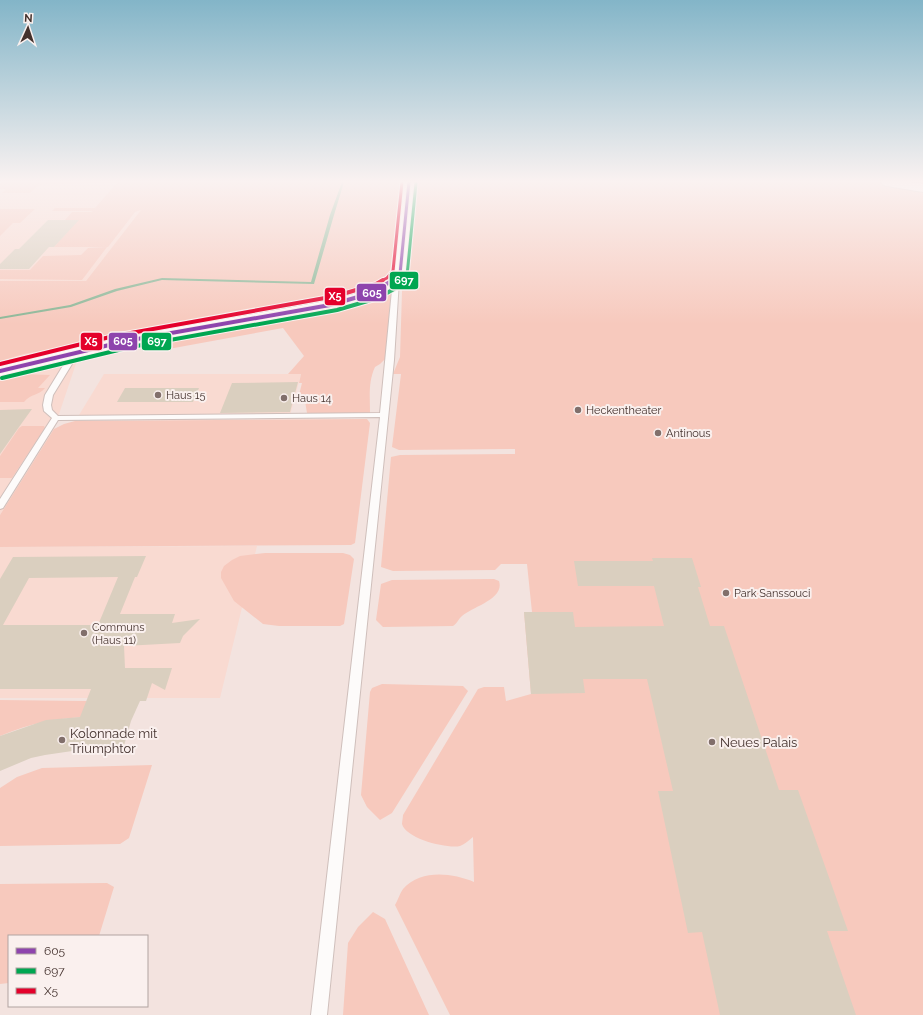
<svg xmlns="http://www.w3.org/2000/svg" width="923" height="1015" font-family="Raleway,sans-serif">
<style>
.built{fill:#f9dad1}
.green{fill:#f7c9bd}
.lines{fill:none;stroke-linecap:round;stroke-linejoin:round}
.stream{fill:#8cb797;fill-rule:evenodd}
.building{fill:#dacfbf;fill-rule:evenodd}
.lane-casing{stroke:#cfbfbb;stroke-width:2}
.secondary-casing{stroke:#cfbfbb;stroke-width:2}
.lane{fill:#fdfbfa;fill-rule:evenodd}
.secondary{fill:#fdfbfa;fill-rule:evenodd}
.bus-1-far1-casing{stroke:#faf0ee;stroke-width:5}
.bus-1-casing{stroke:#faf0ee;stroke-width:6}
.bus-2-far1-casing{stroke:#faf0ee;stroke-width:5}
.bus-2-casing{stroke:#faf0ee;stroke-width:6}
.bus-3-far1-casing{stroke:#faf0ee;stroke-width:5}
.bus-3-casing{stroke:#faf0ee;stroke-width:6}
.bus-1-far1{stroke:#8e44ad;stroke-width:3}
.bus-1{stroke:#8e44ad;stroke-width:4}
.bus-2-far1{stroke:#00a651;stroke-width:3}
.bus-2{stroke:#00a651;stroke-width:4}
.bus-3-far1{stroke:#e4002b;stroke-width:3}
.bus-3{stroke:#e4002b;stroke-width:4}
.poi-dot{fill:#816f6b;stroke:#faf0ee;stroke-width:1.5}
.labels{text-anchor:middle;stroke-width:4;stroke-linejoin:round;paint-order:stroke}
.poi-label{font-size:11px;fill:#43312d;stroke:#faf0ee;text-anchor:start}
.near-poi-label{font-size:13px;fill:#43312d;stroke:#faf0ee;text-anchor:start}
.line-badge{stroke:#faf0ee;stroke-width:1.5}
.badge-label{font-size:11px;text-anchor:middle;font-weight:bold;fill:#fff}
</style>
<rect width="100%" height="100%" fill="#f3e3df"/>
<path class="built" d="M12,182H121L142,210L86,281L94,310L54,429L0,515V183Z
M104,374H301L289,419L76,420Z
M257,546L220,698H0V547Z"/>
<path class="green" d="M12,182H93L91,183L39,185L30,193H2L6,189H0V183Z
M118,182H403L390,271C381,289 360,292 343,297L24,354L0,361V281H86L141,210L135,212L108,247H54L78,220H65L72,212H91L93,211H52L55,208H95Z
M415,182H923V1015H450L395,905C398,900 400,893 403,889C421,869 452,873 474,882L473,837C469,840 465,844 460,846C448,849 406,839 402,824C402,822 403,817 403,815L478,689L484,687H504L506,701L531,694L524,612H532L527,564H501L495,570L393,571L381,567L391,457L400,455L515,454V449L399,450L392,447L401,374H393L400,357L402,291L400,282L406,274Z
M0,209H35L20,223H13L0,236Z
M107,247L82,280L0,279V270H30L43,256L81,255L88,248Z
M390,290L392,291L386,358L380,364L375,367C368,382 370,397 370,413H307L305,401L298,399L302,383H299L301,374H288L304,356L283,328L163,350L158,337L334,307L362,301Z
M21,374L50,375L38,388H45C39,396 31,393 24,402H0V376Z
M367,419L370,423L355,543L351,545L0,547V515L54,429L64,424L75,421Z
M22,426H44L45,428L12,478H0V456L19,428Z
M265,553H343L350,555L354,559L344,624L340,626H279L263,624L234,601L221,578V572L224,566L232,560L240,556Z
M494,579L499,581C505,599 472,607 462,616C458,619 458,623 453,626L383,627L376,620L381,584L392,580Z
M382,684L463,686L468,691L392,813L380,820L367,807L361,795L370,692L372,688Z
M0,700L86,701L93,717C59,717 31,723 0,736Z
M152,765L129,838L120,844L0,846V788L17,777L42,768Z
M107,883L114,887L99,936H9V983L0,984V884Z
M373,912L385,919L429,1015H343L348,943L358,927Z"/>
<g class="lines">
<path class="stream" d="M342,182H344L334,215L314,284L162,280L117,291L71,307L0,319V317L70,305L115,289L162,278L311,282L330,215Z"/>
</g>
<path class="building" d="M48,220H79L54,247H49L29,269H0V264L15,249H19Z
M298,382L290,412L220,413L232,383Z
M125,388H199L193,402H117Z
M32,409L19,427L0,454V410Z
M146,556L137,577H135L120,614H175L172,623L200,619L183,636L180,643L124,646L125,668H172L165,690L152,683L146,701H140L131,721L123,749H117L116,753L77,754L79,750L45,755L31,758L0,771V736L46,720L80,717L91,689H0V579L13,557ZM118,577L98,625H3L29,578Z
M652,558H692L701,587H698L710,626H724L779,790H798L848,931H827L856,1015H720L702,932L688,933L658,791H673L647,679H583L585,693L531,694L524,612H573L575,627L664,626L654,586H578L574,561H653Z"/>
<g class="lines">
<defs>
<path id="lane" d="M396,278L399,280L394,360L327,1015H311L380,417L58,420L3,508L0,509V499L52,418L44,411L43,405L45,395L64,364L67,352L71,350L75,352L72,364L53,395L51,405L52,410L58,416L380,413L393,280Z"/>
<path id="secondary" d="M403,182H415L407,274L400,284L388,291L343,306L116,348L0,376V366C105,337 213,322 320,302C344,296 375,292 393,274Z
M881,182H907L923,184V192L887,186L883,185Z"/>
</defs>
<use href="#lane" class="lane-casing"/>
<use href="#secondary" class="secondary-casing"/>
<use href="#lane" class="lane"/>
<use href="#secondary" class="secondary"/>
<defs>
<path id="bus-1-far1" d="M392,281L400,274L409,182"/>
<path id="bus-1" d="M0,371L126,341L330,305L372,293L393,280"/>
<path id="bus-2-far1" d="M403,281L407,276L416,183"/>
<path id="bus-2" d="M2,378L131,347L337,310L378,298L394,289L404,280"/>
<path id="bus-3-far1" d="M381,281L387,278L393,271L402,182"/>
<path id="bus-3" d="M0,364L114,336L336,296L376,284L383,280"/>
</defs>
<use href="#bus-1-far1" class="bus-1-far1-casing"/>
<use href="#bus-1" class="bus-1-casing"/>
<use href="#bus-2-far1" class="bus-2-far1-casing"/>
<use href="#bus-2" class="bus-2-casing"/>
<use href="#bus-3-far1" class="bus-3-far1-casing"/>
<use href="#bus-3" class="bus-3-casing"/>
<use href="#bus-1-far1" class="bus-1-far1"/>
<use href="#bus-1" class="bus-1"/>
<use href="#bus-2-far1" class="bus-2-far1"/>
<use href="#bus-2" class="bus-2"/>
<use href="#bus-3-far1" class="bus-3-far1"/>
<use href="#bus-3" class="bus-3"/>
</g>
<linearGradient id="sky" x2="0" y2="1"><stop stop-color="#83b5c8"/><stop offset="0.56" stop-color="#faf2f1"/><stop offset="1" stop-color="#faf2f1" stop-opacity="0"/></linearGradient>
<rect width="923" height="324" fill="url(#sky)"/>
<g class="poi-dot">
<circle cx="158" cy="395" r="4"/>
<circle cx="284" cy="398" r="4"/>
<circle cx="578" cy="410" r="4"/>
<circle cx="658" cy="433" r="4"/>
<circle cx="726" cy="593" r="4"/>
<circle cx="84" cy="633" r="4"/>
<circle cx="62" cy="740" r="4"/>
<circle cx="712" cy="742" r="4"/>
</g>
<g class="labels">
<g class="poi-label">
<text x="166" y="399">Haus 15</text>
<text x="292" y="402">Haus 14</text>
<text x="586" y="414">Heckentheater</text>
<text x="666" y="437">Antinous</text>
<text x="734" y="597">Park Sanssouci</text>
<text x="92" y="631">Communs<tspan x="92" dy="13">(Haus 11)</tspan></text>
</g>
<g class="near-poi-label">
<text x="70" y="738">Kolonnade mit<tspan x="70" dy="15">Triumphtor</tspan></text>
<text x="720" y="747">Neues Palais</text>
</g>
</g>
<g class="line-badge">
<rect x="389" y="271" width="30" height="19" rx="4" fill="#00a651"/>
<rect x="356" y="283" width="31" height="19" rx="4" fill="#8e44ad"/>
<rect x="324" y="287" width="22" height="19" rx="4" fill="#e4002b"/>
<rect x="108" y="332" width="30" height="19" rx="4" fill="#8e44ad"/>
<rect x="80" y="332" width="23" height="19" rx="4" fill="#e4002b"/>
<rect x="141" y="332" width="31" height="19" rx="4" fill="#00a651"/>
</g>
<g class="badge-label">
<text x="404" y="284">697</text>
<text x="372" y="297">605</text>
<text x="335" y="300">X5</text>
<text x="123" y="345">605</text>
<text x="91" y="345">X5</text>
<text x="157" y="345">697</text>
</g>
<rect x="8" y="935" width="140" height="72" fill="#faf0ee" stroke="#b1a4a1"/>
<rect x="16" y="948" width="20" height="6" fill="#8e44ad" stroke="#b1a4a1"/>
<text x="44" y="955" font-size="12" fill="#43312d">605</text>
<rect x="16" y="968" width="20" height="6" fill="#00a651" stroke="#b1a4a1"/>
<text x="44" y="975" font-size="12" fill="#43312d">697</text>
<rect x="16" y="988" width="20" height="6" fill="#e4002b" stroke="#b1a4a1"/>
<text x="44" y="995" font-size="12" fill="#43312d">X5</text>
<g transform="translate(28 28) rotate(3)" stroke="#faf0ee" stroke-width="3" paint-order="stroke">
<path d="M0-3L7 15L0 10L-7 15Z" fill="#43312d"/>
<text y="-6" font-size="11" font-weight="bold" text-anchor="middle" fill="#43312d">N</text>
</g>
</svg>
